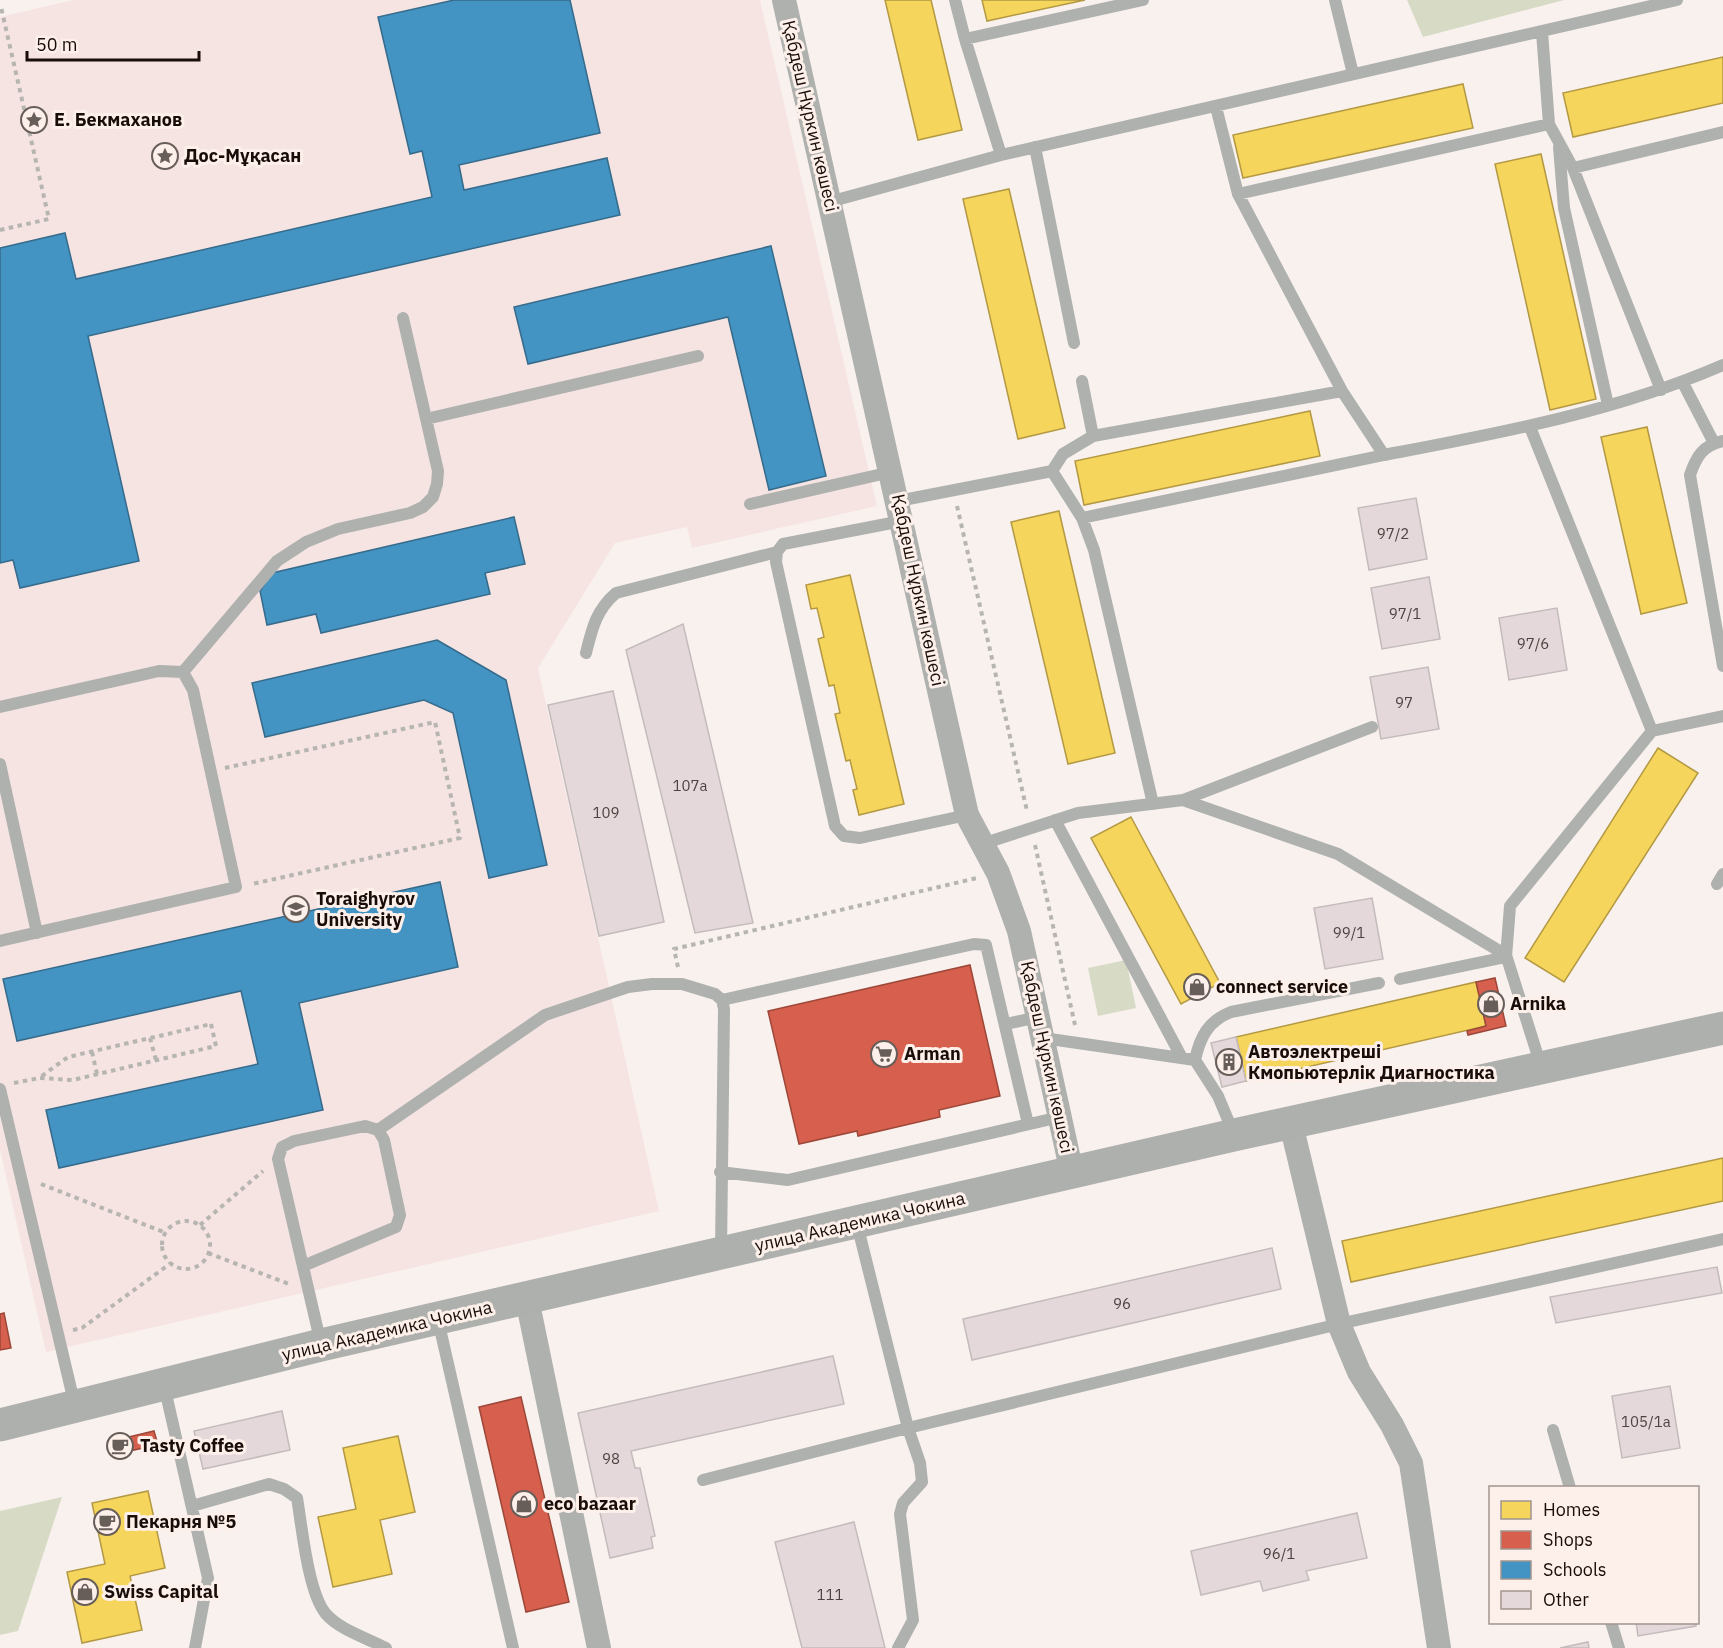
<svg xmlns="http://www.w3.org/2000/svg" width="1723" height="1648" font-family="'IBM Plex Sans',sans-serif">
<style>
.education{fill:#f6e4e2}
.green{fill:#d7dbc5}
.homes{fill:#f6d55c;stroke:#b39943;stroke-width:1.5}
.shops{fill:#d6604d;stroke:#9d4739;stroke-width:1.5}
.schools{fill:#4393c3;stroke:#366b8b;stroke-width:1.5}
.building{fill:#e4d8db;stroke:#c4bbbc;stroke-width:1.5}
.lines{fill:none;stroke-linecap:round;stroke-linejoin:round}
.path{stroke:#b7b5b2;stroke-width:4;stroke-dasharray:4.5 4.5;stroke-linecap:butt}
.service{stroke:#aeb1ae;stroke-width:12}
.minor{stroke:#aeb1ae;stroke-width:24}
.secondary{stroke:#aeb0ad;stroke-width:33}
.labels{text-anchor:middle;stroke-width:6;stroke-linejoin:round;paint-order:stroke}
.number-label{font-size:15px;fill:#4e4341}
.street-label{font-size:18px;fill:#180d09;stroke:#fdefea}
.poi-label{font-size:18px;font-weight:bold;fill:#180d09;stroke:#fdefea;text-anchor:start}
</style>
<rect width="100%" height="100%" fill="#f9f1ee"/>
<path class="education" d="M73,0H760L877,506L692,548L687,527L615,543L538,668L659,1211L46,1352L0,1150V17Z"/>
<path class="green" d="M1407,0H1564L1423,37Z
M1126,960L1136,1008L1098,1016L1088,968Z
M62,1497L18,1631L0,1635V1511Z"/>
<path class="homes" d="M885,0H931L962,130L918,140Z
M982,0H1085L987,21Z
M1723,57V103L1573,137L1563,93Z
M1463,84L1473,128L1243,178L1233,135Z
M1541,154L1596,399L1550,410L1495,164Z
M1009,189L1065,428L1018,439L963,199Z
M1310,411L1320,456L1084,505L1075,461Z
M1647,427L1687,603L1641,614L1601,437Z
M1059,511L1115,753L1068,764L1011,522Z
M850,575L904,804L859,815L853,790L857,789L850,760L846,761L835,714L840,713L834,685L829,686L818,639L824,637L817,608L811,609L806,585Z
M1658,748L1698,773L1564,982L1525,958Z
M1131,817L1220,983L1181,1004L1091,838Z
M1476,982L1486,1026L1246,1081L1236,1037Z
M1723,1158V1201L1351,1282L1342,1241Z
M398,1436L415,1512L380,1520L392,1574L333,1587L318,1517L356,1509L343,1448Z
M148,1491L165,1568L130,1576L142,1630L82,1643L67,1572L105,1564L92,1503Z"/>
<path class="shops" d="M970,965L1000,1096L939,1110L940,1117L858,1136L857,1131L799,1144L768,1011Z
M1495,978L1506,1026L1468,1035L1467,1031L1486,1026L1476,982Z
M4,1313L11,1348L0,1350V1314Z
M521,1397L569,1602L526,1612L479,1407Z
M154,1431L158,1445L115,1454L112,1441Z"/>
<path class="schools" d="M454,0H570L600,133L459,165L464,190L607,158L620,215L88,336L139,561L20,588L13,560L0,563V248L65,233L76,279L432,197L422,151L410,154L378,17Z
M771,246L826,476L769,490L728,317L528,364L514,307Z
M514,517L525,564L485,573L490,594L321,633L316,614L267,625L260,591L272,573Z
M437,640L506,680L547,865L489,878L453,713L424,700L265,737L252,683Z
M440,882L458,967L299,1003L323,1110L59,1168L46,1110L258,1064L241,991L17,1041L3,979Z"/>
<path class="building" d="M1416,498L1427,559L1369,570L1358,508Z
M1429,577L1440,639L1382,649L1371,588Z
M1557,608L1567,670L1509,680L1499,618Z
M683,624L753,923L695,933L626,650Z
M1428,667L1439,729L1381,739L1370,677Z
M613,691L664,922L599,936L548,705Z
M1372,898L1383,959L1325,969L1314,908Z
M1236,1037L1246,1081L1222,1087L1211,1043Z
M1272,1248L1281,1289L972,1360L963,1319Z
M1717,1267L1722,1293L1556,1323L1550,1297Z
M833,1356L844,1404L631,1451L635,1468H640L655,1536L651,1537L653,1548L610,1558L578,1413Z
M1670,1386L1680,1448L1622,1458L1612,1396Z
M282,1411L290,1450L203,1469L194,1431Z
M1357,1513L1367,1558L1306,1571L1309,1580L1263,1591L1260,1581L1201,1595L1191,1551Z
M854,1522L885,1648H802L775,1542Z
M1636,1622H1696V1626L1638,1636Z
M1588,1642L1589,1648H1560Z"/>
<g class="lines">
<path class="path" d="M0,230L49,219L1,7
M957,506L1027,811
M225,768L435,722L460,838L252,884
M1035,845L1075,1025
M678,967L674,949L977,878
M211,1024L216,1046L73,1080L39,1078L68,1057Z
M150,1038L156,1060
M92,1052L97,1074
M14,1083L39,1078
M41,1184L166,1233
M162 1245a24 24 0 1 1 48 0a24 24 0 1 1-48 0Z
M200,1225L263,1171
M208,1253L289,1284
M73,1330L82,1328L171,1263"/>
<path class="service" d="M955,0L965,39L1143,0
M1335,0L1353,74
M1542,32L1549,124L1573,168L1661,390
M965,39L1001,155
M1216,107L1238,194L1342,391
M1035,147L1074,343
M1559,147L1564,208L1608,405
M1573,168L1723,132
M1238,194L1549,124
M829,202L1001,155L1677,0
M1082,381L1093,436
M1683,383L1714,443
M426,419L698,356
M1530,427L1652,731
M1723,441C1703,445 1696,457 1690,475L1723,666
M1052,471L1063,454L1093,436L1342,391L1384,455C1499,433 1615,412 1723,365
M898,501L1052,471L1082,518L1094,550L1153,804
M750,504L891,472
M1082,518L1384,455
M902,521L783,544L777,552L776,562L835,826L844,836L860,838L967,815
M586,653C592,629 596,610 616,593L777,552
M183,672L277,561L306,542L338,529L410,513L423,507L433,497L437,484L438,471L403,318
M0,707L159,671L183,672L193,690L236,887L0,941
M0,764L37,933
M1183,800L1372,727
M1055,820L1182,1058
M982,844L1078,813L1183,800L1338,854L1506,955L1541,1066
M1717,884L1723,874
M1400,979L1506,957L1510,906L1652,731L1723,716
M722,1000L974,944L986,945L1028,1124
M1006,1024L1038,1017
M1043,1038L1195,1060L1218,1096L1234,1134
M1195,1060C1200,1037 1208,1021 1231,1012L1379,983
M0,1089L75,1406
M378,1130L545,1015L628,987L652,984H682L715,994L722,1000L724,1009L721,1252
M720,1172L788,1180L1060,1117
M303,1266L396,1227L400,1215L384,1140L378,1130L365,1126L294,1141L282,1147L278,1159L321,1344
M438,1320L513,1648
M164,1385L208,1578L195,1648
M1553,1430L1570,1488
M703,1480L908,1428L857,1224
M192,1506L269,1484L284,1489L297,1498C302,1527 308,1593 326,1614C340,1630 367,1638 386,1648
M1611,1622L1619,1648
M898,1648L913,1620L900,1514L903,1503L922,1482L920,1463L908,1428L1339,1324L1723,1239"/>
<path class="minor" d="M784,0L967,815L998,873L1019,931L1072,1173
M1291,1124L1339,1324L1359,1372L1392,1425L1411,1463L1439,1648
M527,1299L599,1648"/>
<path class="secondary" d="M0,1425L321,1345L721,1253L1234,1135L1723,1028"/>
</g>
<defs>
<symbol id="sight-ring" viewBox="-11 -11 22 22"><circle r="9.5" fill="#fdefea" stroke="#675d59" stroke-width="1.5"/><path d="M0-6L1.8-2.2L6-1.7L2.9 1.2L3.7 5.4L0 3.3L-3.7 5.4L-2.9 1.2L-6-1.7L-1.8-2.2Z" fill="#675d59"/></symbol>
<symbol id="university-ring" viewBox="-11 -11 22 22"><circle r="9.5" fill="#fdefea" stroke="#675d59" stroke-width="1.5"/><path d="M0-5L7-2L0 1L-7-2ZM-4 1L0 2.5L4 1V4Q0 6-4 4Z" fill="#675d59"/></symbol>
<symbol id="shop-ring" viewBox="-11 -11 22 22"><circle r="9.5" fill="#fdefea" stroke="#675d59" stroke-width="1.5"/><path d="M-5-2.5h2.3a2.7 3.5 0 0 1 5.4 0H5L5.5 6h-11ZM-1.5-2.5h3a1.5 2.3 0 0 0-3 0Z" fill="#675d59"/></symbol>
<symbol id="supermarket-ring" viewBox="-11 -11 22 22"><circle r="9.5" fill="#fdefea" stroke="#675d59" stroke-width="1.5"/><path d="M-6-5.5h2.5l.6 2H6L4.5 2H-2.5L-4.4-4H-6ZM-1.5 3.2a1.3 1.3 0 1 0 .1 0ZM3 3.2a1.3 1.3 0 1 0 .1 0Z" fill="#675d59"/></symbol>
<symbol id="building-ring" viewBox="-11 -11 22 22"><circle r="9.5" fill="#fdefea" stroke="#675d59" stroke-width="1.5"/><path d="M-4-6H4V6H1V3H-1V6H-4ZM-2.5-4.3h1.7v1.8h-1.7ZM.8-4.3h1.7v1.8H.8ZM-2.5-1h1.7V.8h-1.7ZM.8-1h1.7V.8H.8Z" fill="#675d59"/></symbol>
<symbol id="cafe-ring" viewBox="-11 -11 22 22"><circle r="9.5" fill="#fdefea" stroke="#675d59" stroke-width="1.5"/><path d="M-5.5-4.5H6V0H3Q3 3.5 0 3.5H-2.5Q-5.5 3.5-5.5 0ZM3-3.2v2h1.7v-2ZM-6 4.5H4V6H-6Z" fill="#675d59"/></symbol>
</defs>
<g fill-rule="evenodd">
<use href="#sight-ring" x="19" y="105" width="30" height="30"/>
<use href="#sight-ring" x="150" y="141" width="30" height="30"/>
<use href="#university-ring" x="281" y="894" width="30" height="30"/>
<use href="#shop-ring" x="1182" y="972" width="30" height="30"/>
<use href="#shop-ring" x="1476" y="989" width="30" height="30"/>
<use href="#supermarket-ring" x="869" y="1039" width="30" height="30"/>
<use href="#building-ring" x="1214" y="1047" width="30" height="30"/>
<use href="#cafe-ring" x="105" y="1431" width="30" height="30"/>
<use href="#shop-ring" x="509" y="1489" width="30" height="30"/>
<use href="#cafe-ring" x="92" y="1507" width="30" height="30"/>
<use href="#shop-ring" x="70" y="1577" width="30" height="30"/>
</g>
<g class="labels">
<g class="number-label">
<text x="1393" y="539">97/2</text>
<text x="1405" y="619">97/1</text>
<text x="1533" y="649">97/6</text>
<text x="1404" y="708">97</text>
<text x="690" y="791">107а</text>
<text x="606" y="818">109</text>
<text x="1349" y="938">99/1</text>
<text x="1122" y="1309">96</text>
<text x="1646" y="1427">105/1а</text>
<text x="611" y="1464">98</text>
<text x="1279" y="1559">96/1</text>
<text x="830" y="1600">111</text>
</g>
<g class="street-label">
<text transform="translate(810 116) rotate(77)" y="6">Қабдеш Нұркин көшесі</text>
<text transform="translate(918 590) rotate(78)" y="6">Қабдеш Нұркин көшесі</text>
<text transform="translate(1047 1057) rotate(78)" y="6">Қабдеш Нұркин көшесі</text>
<text transform="translate(860 1222) rotate(-13)" y="6">улица Академика Чокина</text>
<text transform="translate(387 1331) rotate(-13)" y="6">улица Академика Чокина</text>
</g>
<g class="poi-label">
<text x="54" y="126">Е. Бекмаханов</text>
<text x="184" y="162">Дос-Мұқасан</text>
<text x="316" y="905">Toraighyrov<tspan x="316" dy="21">University</tspan></text>
<text x="1216" y="993">connect service</text>
<text x="1510" y="1010">Arnika</text>
<text x="1248" y="1058">Автоэлектреші<tspan x="1248" dy="21">Кмопьютерлік Диагностика</tspan></text>
<text x="904" y="1060">Arman</text>
<text x="140" y="1452">Tasty Coffee</text>
<text x="544" y="1510">eco bazaar</text>
<text x="126" y="1528">Пекарня №5</text>
<text x="104" y="1598">Swiss Capital</text>
</g>
</g>
<rect x="1489" y="1486" width="210" height="138" fill="#fdefea" stroke="#a19590" stroke-width="1.5"/>
<rect x="1501" y="1501" width="30" height="18" fill="#f6d55c" stroke="#a19590" stroke-width="1.5"/>
<text x="1543" y="1516" font-size="18" fill="#180d09">Homes</text>
<rect x="1501" y="1531" width="30" height="18" fill="#d6604d" stroke="#a19590" stroke-width="1.5"/>
<text x="1543" y="1546" font-size="18" fill="#180d09">Shops</text>
<rect x="1501" y="1561" width="30" height="18" fill="#4393c3" stroke="#a19590" stroke-width="1.5"/>
<text x="1543" y="1576" font-size="18" fill="#180d09">Schools</text>
<rect x="1501" y="1591" width="30" height="18" fill="#e4d8db" stroke="#a19590" stroke-width="1.5"/>
<text x="1543" y="1606" font-size="18" fill="#180d09">Other</text>
<path d="M27 51v9h172v-9" fill="none" stroke="#180d09" stroke-width="3"/>
<text x="36" y="51" font-size="18" fill="#180d09" stroke="#fdefea" stroke-width="4.5" paint-order="stroke">50 m</text>
</svg>
